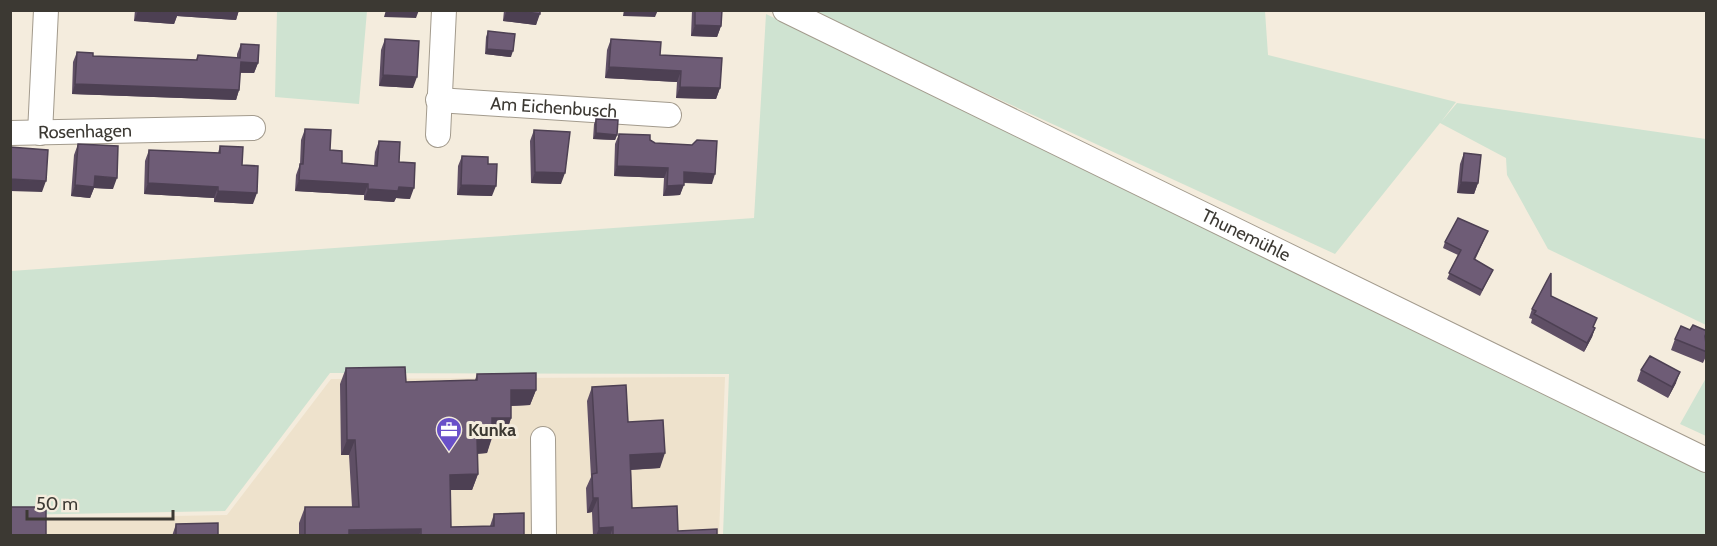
<svg xmlns="http://www.w3.org/2000/svg" width="1717" height="546" font-family="Cabin,sans-serif">
<style>
.built{fill:#eee2cc}
.green{fill:#cfe3d1}
.lines{fill:none;stroke-linecap:round;stroke-linejoin:round}
.minor-casing{stroke:#a39b8d;stroke-width:26}
.minor{stroke:#fff;stroke-width:24}
.wall{fill:#5f4f65}
.shaded-wall{fill:#4d4053}
.building{fill:#6e5c76;stroke:#4d4053;stroke-width:1.5}
.labels{text-anchor:middle;stroke-width:6;stroke-linejoin:round;paint-order:stroke}
.street-label{font-size:18px;fill:#3c3933;stroke:#f4ecdd}
.poi-label{font-size:18px;font-weight:bold;fill:#3c3933;stroke:#f4ecdd;text-anchor:start}
</style>
<rect width="100%" height="100%" fill="#f4ecdd"/>
<path class="built" d="M725,377L719,535L11,536L10,519L227,515L331,379Z"/>
<path class="green" d="M277,11H367L359,104L275,97Z
M807,11H1265L1268,55L1456,102L1441,122L1457,103L1706,139V325L1548,249L1507,175L1506,158L1440,123L1335,254Z
M766,14L1173,208L1706,467V535H723L729,374L330,373L225,511L11,515V271L754,218Z
M1706,378V436L1680,424Z"/>
<g class="lines">
<defs>
<g id="minor">
<path id="s1" d="M785,10L1706,460"/>
<path id="s2" d="M438,100L669,115"/>
<path id="s3" d="M10,133L253,128"/>
<path d="M40,133L46,10"/>
<path d="M438,135L444,10"/>
<path d="M543,439L544,536"/>
</g>
</defs>
<use href="#minor" class="minor-casing"/>
<use href="#minor" class="minor"/>
</g>
<path class="wall" d="M135,10H239L236,20L177,16L174,24L134,21Z
M504,10H540L536,25L503,21Z
M692,10H722L721,26L717,37L691,36Z
M488,31L511,57L485,54L486,37Z
M385,39L413,88L379,86L381,50Z
M611,39L660,55L720,88L716,99L676,98L677,82L605,78L607,50Z
M241,44L258,63L254,73H240L239,90L236,100L72,94L73,62L77,52L93,56L196,60L198,55L237,58V54Z
M596,119L617,135L615,140L593,139L594,124Z
M305,129L330,150L342,163L374,166L375,152L379,141L399,162L410,199L396,198L394,202L364,200V195L295,191L296,175L300,164L301,140Z
M534,130L561,184L531,183L530,141Z
M619,134L650,140L712,184L684,183L680,195L663,196L664,178L614,176L615,144Z
M78,144L113,189L94,188L90,198L71,196L74,155Z
M220,146L242,165L253,204L214,202V198L144,194L145,161L149,150L218,153Z
M1464,153L1478,183L1474,194L1457,193L1460,164Z
M462,156L488,164L492,196L457,195L458,166Z
M1488,231L1475,260L1493,270L1480,296L1447,279L1458,255L1443,248L1445,242Z
M1551,296L1595,328L1592,337L1584,352L1531,323L1532,319L1529,318L1532,309Z
M1675,339L1707,348V354L1703,363L1671,350Z
M346,368L406,382L475,380L477,374L536,390L530,405L511,406V418L506,434H492L487,453L477,454L478,474L472,490H450L451,527L490,526L494,514L524,536H299V523L305,507H352L349,455H341L340,384Z
M1641,370L1676,383L1668,398L1637,381Z
M592,387L628,422L660,468L631,470L632,508L678,531L717,536H593L592,512L587,513L586,488L591,477L587,401Z
M176,524L218,536H172Z"/>
<path class="shaded-wall" d="M239,10L236,20L177,16L174,24L134,21L138,11Z
M386,10H419L416,18L384,17Z
M507,10H514L540,14L536,25L503,21Z
M624,10H658L655,17L623,16Z
M695,25L721,26L717,37L691,36Z
M487,49L513,51L511,57L485,54Z
M241,62L258,63L254,73L237,72Z
M609,67L681,71L677,82L605,78Z
M383,75L417,77L413,88L379,86Z
M75,84L239,90L236,100L72,94Z
M680,87L720,88L716,99L676,98Z
M596,133L617,135L615,140L593,139Z
M617,166L668,168L664,178L614,176Z
M535,172L565,173L561,184L531,183Z
M684,172L715,174L712,184L680,182Z
M95,176L117,178L113,189L94,188L90,198L71,196L75,185Z
M10,179L46,181L42,192L10,191Z
M299,180L368,184L364,195L295,191Z
M1461,182L1478,183L1474,194L1457,193Z
M148,183L218,187L214,198L144,194Z
M461,185L496,186L492,196L457,195Z
M684,185L680,195L663,196L667,186Z
M399,187L414,188L410,199L396,198L394,202L364,200L368,189Z
M218,191L257,193L253,204L214,202Z
M1595,328L1592,337L1584,352L1587,343Z
M1680,372L1676,383L1668,398L1672,387Z
M511,390H536L530,405L505,406Z
M492,418H511L506,434H486Z
M477,438H492L487,453L471,454Z
M347,440H355L349,455H341Z
M665,453L660,468L625,470L630,455Z
M478,474L472,490H444L450,475Z
M593,498H598L592,512L587,513Z
M613,527L610,536H596L599,528Z
M421,529L419,536H347L349,530Z"/>
<path class="building" d="M138,10H178V13Z
M514,10H540V14Z
M695,10H722L721,26L695,25Z
M488,31L515,34L513,51L487,49Z
M385,39L419,41L417,77L383,75Z
M611,39L661,42L660,55L722,58L720,88L680,87L681,71L609,67Z
M241,44L259,45L258,63L241,62L239,90L75,84L77,52L93,53V56L197,60L198,55L240,58Z
M596,119L618,120L617,135L596,133Z
M305,129L331,130L330,150L342,151V163L377,166L379,141L400,142L399,162L415,163L414,188L399,187L398,191L368,189V184L299,180L300,164H303Z
M534,130L570,132L565,173L535,172Z
M619,134L650,135V140L655,143L692,145L697,140L717,141L715,174L684,172V185L667,186L668,168L617,166Z
M78,144L118,146L117,178L95,176L94,187L75,185Z
M220,146L243,147L242,165L258,166L257,193L218,191V187L148,183L149,150L220,153Z
M10,147L48,150L46,181L10,179Z
M1464,153L1481,155L1478,183L1461,182Z
M462,156L488,157V164H497L496,186L461,185Z
M1458,218L1488,231L1474,259L1493,270L1482,290L1449,273L1461,250L1445,242Z
M1551,273V296L1597,318L1593,327L1595,328L1587,343L1534,314L1536,311L1532,309Z
M1693,325L1707,331L1705,336L1707,352L1675,339L1681,326L1690,330Z
M1650,356L1680,372L1672,387L1641,370Z
M405,367L406,382L477,380V374L536,373V390H511V418H492V438H477L478,474L450,475L451,527L494,526V514L524,513V536H421V529L349,530V536H305V507H359L355,440H347L346,368Z
M626,385L628,422L663,420L665,453L630,455L632,508L677,506L678,531L717,529V536H613V527L599,528L598,498H593L592,474L597,473L592,387Z
M10,507H46V536H10Z
M218,523V536H176V524Z"/>
<defs>
<symbol id="office-pin" viewBox="-11 -11 22 30"><path d="M0 17L-7.5 6A9.5 9.5 0 1 1 7.5 6Z" fill="#6950c9" stroke="#f4ecdd"/><path d="M-6-3h4V-5.5h4V-3h4V5H-6ZM-1-4.5V-3h2v-1.5ZM-6 0V1H6V0Z" fill="#fff"/></symbol>
</defs>
<g fill-rule="evenodd">
<use href="#office-pin" x="434" y="415" width="30" height="40"/>
</g>
<g class="labels">
<g class="street-label">
<text dy="6" stroke="none"><textPath href="#s2" startOffset="116">Am Eichenbusch</textPath></text>
<text dy="6" stroke="none"><textPath href="#s3" startOffset="75">Rosenhagen</textPath></text>
<text dy="6" stroke="none"><textPath href="#s1" startOffset="513">Thunemühle</textPath></text>
</g>
<g class="poi-label">
<text x="468" y="436">Kunka</text>
</g>
</g>
<rect width="1717" height="546" fill="none" stroke="#3c3933" stroke-width="24"/>
<path d="M27 510v9h146v-9" fill="none" stroke="#3c3933" stroke-width="3"/>
<text x="36" y="510" font-size="18" fill="#3c3933" stroke="#f4ecdd" stroke-width="4.5" paint-order="stroke">50 m</text>
</svg>
